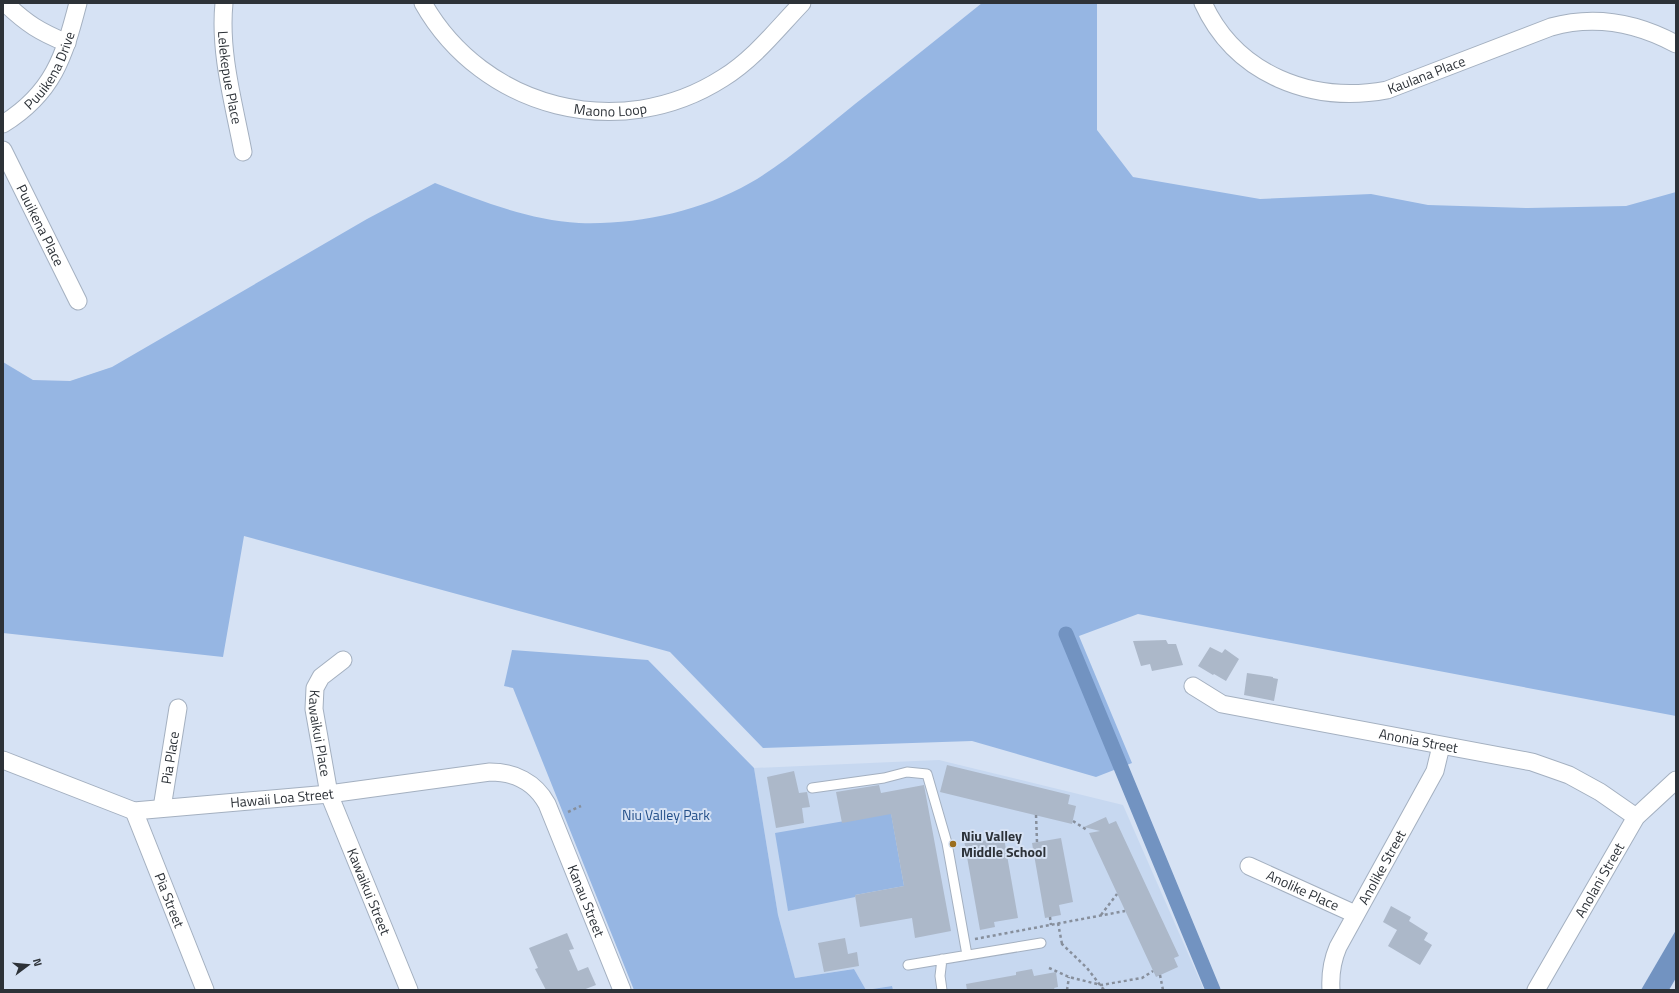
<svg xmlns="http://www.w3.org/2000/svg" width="1679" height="993" font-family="'Titillium Web',sans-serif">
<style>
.built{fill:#c7d8f0}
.green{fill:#96b6e3}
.water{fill:#7293c1}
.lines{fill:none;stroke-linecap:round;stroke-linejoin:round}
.canal{stroke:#7293c1;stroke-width:15}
.building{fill:#acb8c9}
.service-casing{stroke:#a4b0c0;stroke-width:11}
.minor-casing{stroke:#a4b0c0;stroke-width:19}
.path{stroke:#878f9c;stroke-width:2.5;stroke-dasharray:3 3;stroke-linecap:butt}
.service{stroke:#fff;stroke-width:9}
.minor{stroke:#fff;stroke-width:17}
.poi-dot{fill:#9b6e1e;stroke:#d6e2f4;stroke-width:1.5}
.labels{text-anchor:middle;stroke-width:4;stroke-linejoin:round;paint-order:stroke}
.street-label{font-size:14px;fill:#2d3238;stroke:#d6e2f4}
.park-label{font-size:14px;fill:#234f89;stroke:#d6e2f4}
.poi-label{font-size:14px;font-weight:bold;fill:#2d3238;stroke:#d6e2f4;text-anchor:start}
</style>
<rect width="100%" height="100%" fill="#d6e2f4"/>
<path class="built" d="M939,760L1123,805L1204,990H893L891,986L866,990L854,969L795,978L778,915L754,768Z"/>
<path class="green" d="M982,3H1097V130L1133,177L1260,199L1371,194L1428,205L1528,208L1626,206L1676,192V716L1138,614L1079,636L1132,763L1096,777L972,741L763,748L670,652L244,536L223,657L3,633V362L33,380L70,381L112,367L367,219L435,183C481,201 528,220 579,223C637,225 699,212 750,183C788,161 821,131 855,104C898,70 940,37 982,3Z
M512,650L648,660L754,768L778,915L795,978L854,969L866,990L892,986L893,990H634L513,688L504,686Z
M891,813L904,886L855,895V897L788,911L775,833Z"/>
<path class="water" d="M1676,930V978L1669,990H1641Z"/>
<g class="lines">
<path class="canal" d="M1066,634L1213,990"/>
</g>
<path class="building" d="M1166,640L1168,644H1176L1183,665L1152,671L1150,664L1141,666L1133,641Z
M1210,647L1222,653L1225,649L1239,659L1226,681L1214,674L1213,675L1198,666Z
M1247,673L1273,677V678L1278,679L1274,701L1244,695Z
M947,765L1070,795L1068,804L1076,806L1072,824L940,792Z
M794,771L799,793L807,792L810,807L802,808L804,823L776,828L767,777Z
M879,785L881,793L924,785L951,931L915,938L912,918L860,927L855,895L904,886L891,814L842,823L836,792Z
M1106,817L1109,824L1116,821L1179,956L1174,958L1178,967L1156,977L1089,833L1100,831L1084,827Z
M979,837L980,841L1004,838L1018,918L994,922L995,927L980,930L964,840Z
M1061,838L1073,902L1059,905L1061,915L1045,918L1032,843Z
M1391,906L1411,917L1409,921L1428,933L1424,940L1432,945L1420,965L1388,946L1397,930L1383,922Z
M567,933L574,949L569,950L578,971L588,967L596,985L583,990H546L535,969L538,968L529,948Z
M845,938L848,954L857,952L859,966L824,972L818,943Z
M1032,969L1034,976L1056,972L1058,987L1054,988L1055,990H967L966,984L1016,975V972Z"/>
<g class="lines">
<defs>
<path id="service" d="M812,788L884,778L907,772L927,774L947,843L967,955
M942,959L940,976L942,990
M908,965L1041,943"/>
<g id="minor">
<path d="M5,3C27,24 40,32 67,43"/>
<path id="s1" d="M224,3C219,53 234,104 243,152"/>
<path id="s2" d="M423,3C483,109 620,144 723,78C754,59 777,29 802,3"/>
<path id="s3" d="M1203,3C1236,75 1312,104 1387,90L1551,27C1594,15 1637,23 1676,44"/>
<path id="s4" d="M3,124C53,93 64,57 78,3"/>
<path id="s5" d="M3,150L78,301"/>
<path id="s6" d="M343,660L321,677L315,688L314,709L329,794L409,990"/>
<path id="s7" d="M1193,686L1222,704L1532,762L1569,775L1600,792L1636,817"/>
<path id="s8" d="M3,760L134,811L329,794L490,772C514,772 535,782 547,804L622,990"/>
<path id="s9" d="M162,808L178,708"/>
<path id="s10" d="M134,811L205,990"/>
<path id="s11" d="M1249,866L1355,914"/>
<path id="s12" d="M1331,990C1330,974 1332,961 1338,947L1435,771L1441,746"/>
<path id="s13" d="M1536,990L1636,817L1676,780"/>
</g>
</defs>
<use href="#service" class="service-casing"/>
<use href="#minor" class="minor-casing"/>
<path class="path" d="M568,812L581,806
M1036,815L1037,842
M1073,821L1087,830
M1101,915L1117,894
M1050,917L1051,925
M1058,923L1062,944
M975,939L1125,911
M1063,944H1062L1087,968L1104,990
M1049,968L1069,977L1101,985L1142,978L1153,971
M1160,975L1163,990
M1067,990L1069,977"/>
<use href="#service" class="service"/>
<use href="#minor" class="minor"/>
</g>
<circle class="poi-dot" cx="953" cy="844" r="4"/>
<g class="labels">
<g class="street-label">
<text dy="5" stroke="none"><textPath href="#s4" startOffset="73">Puuikena Drive</textPath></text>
<text dy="5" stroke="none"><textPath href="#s3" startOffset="262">Kaulana Place</textPath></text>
<text dy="5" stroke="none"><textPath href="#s1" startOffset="75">Lelekepue Place</textPath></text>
<text dy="5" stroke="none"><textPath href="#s2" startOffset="227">Maono Loop</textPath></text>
<text dy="5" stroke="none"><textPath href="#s5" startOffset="84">Puuikena Place</textPath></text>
<text dy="5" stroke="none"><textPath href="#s6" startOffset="86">Kawaikui Place</textPath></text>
<text dy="5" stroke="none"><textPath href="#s7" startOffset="234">Anonia Street</textPath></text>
<text dy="5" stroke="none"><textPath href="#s9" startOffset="51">Pia Place</textPath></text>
<text dy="5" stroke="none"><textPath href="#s8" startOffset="289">Hawaii Loa Street</textPath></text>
<text dy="5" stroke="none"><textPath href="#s12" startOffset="135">Anolike Street</textPath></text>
<text dy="5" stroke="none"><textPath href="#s13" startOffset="127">Anolani Street</textPath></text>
<text dy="5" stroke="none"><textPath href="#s11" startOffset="59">Anolike Place</textPath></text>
<text dy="5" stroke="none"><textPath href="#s6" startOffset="253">Kawaikui Street</textPath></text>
<text dy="5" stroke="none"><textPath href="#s10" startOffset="96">Pia Street</textPath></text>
<text dy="5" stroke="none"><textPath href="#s8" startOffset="672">Kanau Street</textPath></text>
</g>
<g class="park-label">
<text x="666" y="820">Niu Valley Park</text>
</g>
<g class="poi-label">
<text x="961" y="841">Niu Valley<tspan x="961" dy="16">Middle School</tspan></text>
</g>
</g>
<rect width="1679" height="993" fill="none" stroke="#2d3238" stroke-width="8"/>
<g transform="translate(28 965) rotate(74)" stroke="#d6e2f4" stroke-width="3" paint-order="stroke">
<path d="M0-3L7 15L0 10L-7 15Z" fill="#2d3238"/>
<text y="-6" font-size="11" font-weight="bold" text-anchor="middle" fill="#2d3238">N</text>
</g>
</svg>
